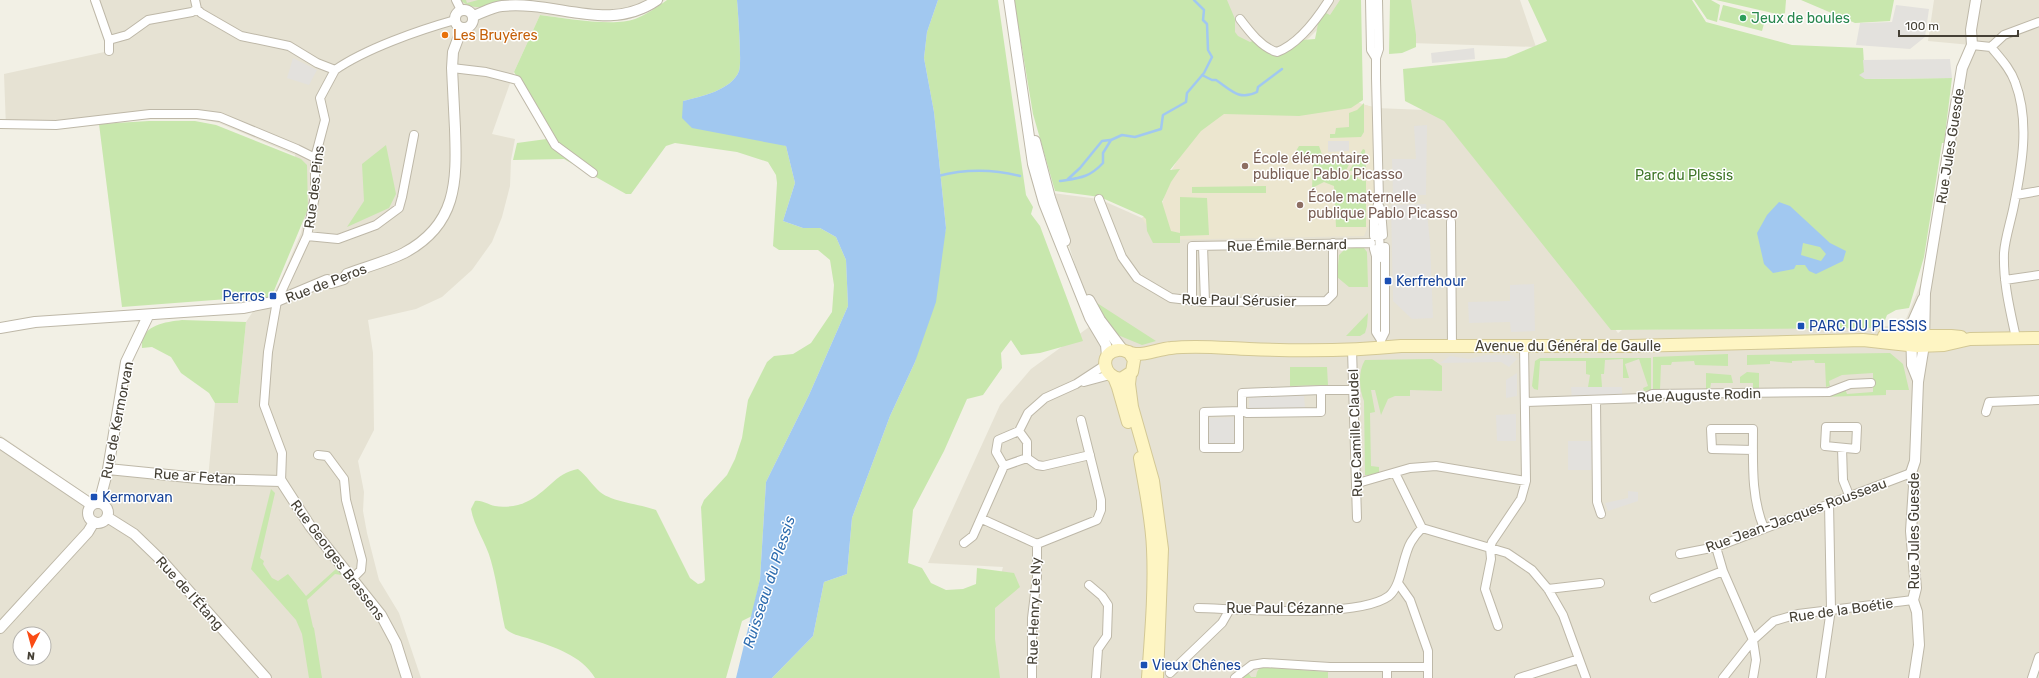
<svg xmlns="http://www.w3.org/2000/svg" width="2039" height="678" font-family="Rubik,sans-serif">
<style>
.residential{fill:#e6e2d3;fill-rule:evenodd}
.education{fill:#ece6cf}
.green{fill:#c8e7ad}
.parking{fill:#e3e1dd}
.water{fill:#a1c8f0;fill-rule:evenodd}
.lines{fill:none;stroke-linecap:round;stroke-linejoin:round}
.stream{stroke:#a1c8f0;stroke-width:2.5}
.minor-casing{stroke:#beb8a8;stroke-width:10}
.tertiary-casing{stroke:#beb8a8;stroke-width:12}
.secondary-casing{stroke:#d3c895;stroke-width:14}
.minor{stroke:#fff;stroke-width:8}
.tertiary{stroke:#fff;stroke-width:10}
.secondary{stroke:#fef5c3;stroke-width:12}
.leisure-dot{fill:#2e9e5b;stroke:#fff;stroke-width:1.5}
.food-dot{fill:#e8710a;stroke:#fff;stroke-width:1.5}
.education-dot{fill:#8d6e63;stroke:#fff;stroke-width:1.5}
.transit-dot{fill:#1a4fb4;stroke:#fff;stroke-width:1.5}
.labels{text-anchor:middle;stroke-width:3;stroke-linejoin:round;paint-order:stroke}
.leisure-label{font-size:14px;fill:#27864d;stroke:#fff;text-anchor:start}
.food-label{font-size:14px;fill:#c56008;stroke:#fff;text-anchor:start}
.street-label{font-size:14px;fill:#454035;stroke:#fff}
.education-label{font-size:14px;fill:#785e54;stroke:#fff;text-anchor:start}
.park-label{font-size:14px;fill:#3f7628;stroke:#fff}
.transit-label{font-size:14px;fill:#164399;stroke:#fff;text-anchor:start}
.water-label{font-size:15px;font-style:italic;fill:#2e6db0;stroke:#fff}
</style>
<rect width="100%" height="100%" fill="#f2f0e5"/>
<path class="residential" d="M95,0H665L643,14L626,20L604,22L540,15L514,72L492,134L515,139L511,160L510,186L502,217L492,242L472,270L442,297L416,309L368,320L373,353L374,430L358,461L364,492L363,511L367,533L379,580L399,613L421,678H0V435L99,503L108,469L208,479L215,403H238L246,322L262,298L274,292L280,282L301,233L309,193L289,190L295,155L219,123L196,118H150L57,129L6,128L4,74L109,51ZM20,634H44V658H20Z
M1219,0H1343L1330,17L1309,38L1280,60L1236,47Z
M1404,0H1520L1536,47L1411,43Z
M1934,0H2039V678H995L992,607L1003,567L928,563L1000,405L1031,369L1096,322L1088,305L1052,193L1099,199L1142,218L1163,202L1168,183L1355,102L1376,108L1450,111L1618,333L1622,330L1903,326L1930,262L1971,45L1928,41Z"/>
<path class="education" d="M1355,102L1376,108L1379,200L1364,236L1160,240L1154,237L1142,218L1163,202L1170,173L1193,133L1224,111Z"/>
<path class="green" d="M460,0H466L467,3L478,0H508C492,5 475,13 460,0Z
M667,0H737C738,12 742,63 739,71C732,90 700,97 683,101L786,146L795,183L783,221L803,228H820L836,237L846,260L848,306L809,395L766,482L760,579L752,616L742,621L726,678H595C581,655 554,647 530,639C521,636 511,635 505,628C500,606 497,582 491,561C486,542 474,527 471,509L475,501C483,500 488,505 495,506C504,508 519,506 526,502C547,493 555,473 578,469C587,476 593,486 600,492C612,502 640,504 656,510L690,578L698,584L702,583L705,580L701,507L704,500L727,475L735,459L742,438L748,400L767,362L774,356L793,354L811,343L832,312L834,285L830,260L818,250H779L773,246L777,183L776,175L768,162L737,152L675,143L666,146L631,194H626L564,159L513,160L517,143L554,138L514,72L540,15C565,18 613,27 635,19C646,15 657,7 667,0Z
M938,0H998L1026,195L1033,207L1031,214L1040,226L1083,341L1040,353L1021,355L1011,340L1001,353L1002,368L983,395L967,399L944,451L913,510L908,563L922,568L931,583L946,590L963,589L976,584L977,568L1014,573L1020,587L995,608V639L1000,678H772L813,636L824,582L847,574L852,518L890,416L915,362L946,228L934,112L924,58L927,32Z
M1014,0H1227L1235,19V32L1238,36L1250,42L1255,40L1270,53L1302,40L1315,39L1318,24L1324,12L1330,15L1340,0H1361L1363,100L1351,108L1299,116L1224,114L1201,131L1170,170L1180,169L1171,182L1162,202L1171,231L1180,233V243H1153L1147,231L1146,219L1143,216L1100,197L1055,191L1033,114Z
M1390,0H1411L1416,35V47L1402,53L1389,54Z
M1528,0H1692L1706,22L1792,45L1863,48L1865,79L1952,78L1944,143H1942L1924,257L1909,308L1896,310L1887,315L1882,328L1611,330L1444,121L1405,101L1403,69L1506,58L1547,41Z
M1694,0H1711L1720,5L1717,22L1707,19Z
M1716,0H1786L1785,13L1781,15Z
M1801,0H1894L1890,21L1855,23Z
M1723,5L1766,16L1762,31L1719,20Z
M1364,103V132L1361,137L1330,138V134H1335L1336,128L1349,127V113L1357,110Z
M149,121H195L216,125L301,159L307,165L308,209L271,298L254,297L122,307L99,124Z
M386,145L396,194L389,208L347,227L364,201L362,164Z
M1299,146H1319L1324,160H1351L1345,173L1318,174L1319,176L1356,175L1358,179L1366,181V227H1336L1334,186L1324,182L1312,188L1313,163L1295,161L1296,151Z
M1363,149L1365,150L1366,170L1349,171Z
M1266,186V193H1192V187Z
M1180,197L1207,198L1209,235L1180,236Z
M1352,248H1364L1367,252L1368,287H1349L1337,277L1339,255L1344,250Z
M1097,303L1156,341L1142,345L1113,333Z
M1368,313L1367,326L1365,333L1360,336H1346Z
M182,320L246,322L238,403H215L209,393L181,373L171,357L152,347L142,348C140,325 165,322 182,320Z
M1890,353L1903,364L1909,390H1886V395L1822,397L1845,389L1847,394L1873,392V373L1842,375L1829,381L1830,386L1826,387L1825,363H1815L1814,360L1792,361V363L1770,361V364L1747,365V355Z
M1728,354V366L1695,365L1694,361L1672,362L1671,365H1661L1660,390H1653V357Z
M1540,358H1651V390L1644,391L1643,388L1648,386L1639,359L1625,364L1629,378H1623V359L1605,360L1604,374H1601L1602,387H1588L1590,375L1586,374V361H1540L1538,390L1534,389L1532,386L1535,361Z
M1432,359L1442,366V391L1410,390V396H1395L1388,399L1381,415L1375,390H1371L1375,412L1370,413L1371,466L1379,467V472L1375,475H1365L1364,401C1359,389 1358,371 1365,360Z
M1290,367H1327L1328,385L1290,386Z
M1747,372L1759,373V389H1753V383H1740V377Z
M1706,373L1731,375L1733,383H1711L1710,389H1706Z
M271,489L275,493L260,558L264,561L263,564L272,578L278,581L288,574L306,596L336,569L342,575L335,574L307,600L313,627L314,628L322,678H309L302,634L296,620L251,569Z
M1260,667L1328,672V678H1240L1248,672L1251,677H1256L1257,672Z"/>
<path class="parking" d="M1896,5L1929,9L1925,37L1910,49L1856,45L1860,23L1892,22Z
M1474,48L1475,59L1432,63L1431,53Z
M293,58L317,70L309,85L287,78Z
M1950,59L1952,78L1865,79L1859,75L1864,72L1863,60Z
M1427,125L1426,195H1393L1392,159H1416L1414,126Z
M1328,141H1349V151L1328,152Z
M1426,204L1430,242L1433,318L1412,319L1393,301L1391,205Z
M1534,284L1535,331L1511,332L1510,322L1469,323L1468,302L1510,301V285Z
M1485,355H1512L1517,359L1509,367L1501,362L1440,363L1450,356L1469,359Z
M1517,373V396L1506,398V380Z
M1571,387H1622V398L1572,400Z
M1249,396H1304L1305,408H1249Z
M1516,414V441H1497L1496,415Z
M1237,417V445H1206L1207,418Z
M1568,441H1594V470H1568Z
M1628,491L1638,492V501L1608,511L1605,503L1628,498Z"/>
<path class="water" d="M737,0H938L927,32L924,58L934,112L946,228L936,302L915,362L890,416L852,518L847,574L824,582L813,636L772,678H736L760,579L766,482L809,395L848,306L846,260L836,237L820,228H803L783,221L795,183L786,146L692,128L682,118L683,101C700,97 732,90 739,71C742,63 738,12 737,0Z
M1779,202L1790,206L1830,243L1846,251L1843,261L1816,274L1809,271L1805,265H1796L1794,269L1773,273L1764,264L1757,233L1767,215ZM1803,243L1820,247L1826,254L1821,261L1801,255Z"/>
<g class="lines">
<path class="stream" d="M1202,75L1212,80H1216C1231,90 1239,101 1257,92L1258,87L1282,69
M938,176C964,169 994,169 1020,176
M1068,179L1080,168L1102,141L1110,140
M1060,181C1079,178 1089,178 1103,163V153L1111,140L1122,135L1135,137L1161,129L1163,115L1186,102L1187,93L1204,73L1212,57L1208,50L1207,24L1203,20L1204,10L1194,0"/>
<defs>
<path id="minor" d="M95,0L109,40L127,35L148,20L192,12L197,9
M195,0L197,9L201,13L241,36L289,46L317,63L335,70C365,49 419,30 455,20
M456,0L461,10
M1370,0L1371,50L1376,58
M1240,19C1249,31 1262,48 1277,52C1298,44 1317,19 1329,0
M109,40V51
M1972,45L1991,47C2000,58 2010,68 2015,82C2030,121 2022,166 2014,205C2011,221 2005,238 2004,253C2003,282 2010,310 2016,338
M1991,47L2004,35L2039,22
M452,68L486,72L517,80L555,145L593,173
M0,124L56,125L150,114H197L220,117L297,149L315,158
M2016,195L2039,191
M1099,199L1122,257L1137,278L1171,298L1205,302L1326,301L1333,294V243
M1379,206L1381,210L1383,235
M1451,222L1452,347
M1379,229L1380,258
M307,236L338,239L376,225L399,208L402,197L414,135
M1374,236V220L1379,200L1376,78V58L1379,49L1378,0
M1203,246L1205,302
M1374,249L1376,256V332L1381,340V348
M2005,280L2039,275
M1192,301V246L1371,243
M1381,340L1385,332V247
M1352,349L1357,518
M1084,382L1110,375
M1321,390V412L1247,413L1242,411V393Z
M1321,390H1354
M1596,400L1597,502L1601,514
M1526,402L1644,398L1652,394L1829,392L1850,384L1871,383
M1239,412V448H1204V412L1242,411
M1986,412L1989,402L2039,400
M1826,427H1857L1856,449L1825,446Z
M1019,431L1027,442V458L1004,466L996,452L998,440L1019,431L1028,413L1045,398L1076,384L1105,365
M1842,448L1843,480L1849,495
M1753,450L1712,449L1711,429H1753C1753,462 1751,498 1764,528
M318,455L327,456L344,479L346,500L362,560L361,570L353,578
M1027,458L1037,465L1043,466L1090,455
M1395,473L1422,528L1507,553L1532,570L1548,589L1563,615L1586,678
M281,481L282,453L264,405L268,352L277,301L307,236L315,196V158L325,120L320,98L335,70
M1358,483L1410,468L1436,466L1526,481
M982,519L1037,544
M964,543L973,536L1004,466
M1037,544L1097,520L1101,510V500L1081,420
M1716,547L1723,571L1753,640L1756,660L1753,678
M1680,554L1716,547L1911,473
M1398,583L1410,600L1428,651V678
M1089,585L1102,596L1108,605L1107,636L1098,649L1096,678
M1548,589L1600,583
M1654,598L1723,571
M1198,608C1239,609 1358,619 1389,596C1402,585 1402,557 1411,542C1414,537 1418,532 1422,528
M1498,626L1485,589L1491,559L1490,548L1492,542L1521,499L1526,481L1524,345
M1170,673L1222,623L1230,609
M1032,678V618L1037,577V544
M1235,678L1252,665L1264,663L1330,667H1428
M1387,678V667
M1519,678L1579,659
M1723,678L1753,640L1774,621L1798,614L1913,600
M1821,678L1831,609L1829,503
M2032,678L2039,657"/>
<path id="tertiary" d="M1009,0L1033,164L1044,203L1090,318L1106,345L1107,356
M455 19a9 9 0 1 1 18 0a9 9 0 1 1-18 0Z
M473,16C482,13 492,7 502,6C556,0 608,34 657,0
M1035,141L1050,198L1065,241
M1089,300L1100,320L1122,349
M0,328L35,322L243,308L277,301L327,280L331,283L344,279L347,274C365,267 386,262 404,253C457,225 457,182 455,129C454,109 453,89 452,68L453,52L462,28
M1918,380L1912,365L1911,326L1923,299
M0,443L92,505
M108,469L208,479L281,481L310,526L381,615L396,643L407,678
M99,503L108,469L126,362L148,316
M88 513a10 10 0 1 1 20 0a10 10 0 1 1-20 0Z
M107,517L134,534L164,563L266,678
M0,628L88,532L94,522
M1914,678L1919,645L1917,612L1913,600L1916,588L1911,531L1914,486L1911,473L1915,461L1918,382L1924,345L1925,293L1962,68L1972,45L1971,30L1976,0"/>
<path id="secondary" d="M1884,336H1951L1961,337
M1129,352L1134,360L1132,372L1121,379C1102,377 1099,352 1118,350C1124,349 1128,353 1135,354C1146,355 1159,349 1171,348C1197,345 1223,348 1249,349C1299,351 1351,351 1401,346H1631L1863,340L1917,346L1944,345L1970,339L2039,338
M1130,375L1129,384L1132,407L1153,481L1162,549L1157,678
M1114,377L1118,387L1128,422
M1140,458C1145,488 1152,519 1153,549C1155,592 1151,635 1148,678"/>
</defs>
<use href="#minor" class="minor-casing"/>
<use href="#tertiary" class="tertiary-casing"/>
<use href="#secondary" class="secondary-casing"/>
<use href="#minor" class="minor"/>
<use href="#tertiary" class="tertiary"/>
<use href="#secondary" class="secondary"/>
</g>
<circle class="leisure-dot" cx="1743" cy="18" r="4"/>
<circle class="food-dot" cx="445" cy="35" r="4"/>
<g class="education-dot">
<circle cx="1245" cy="166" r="4"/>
<circle cx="1300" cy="205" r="4"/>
</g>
<g class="transit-dot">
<rect x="1384" y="277" width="8" height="8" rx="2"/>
<rect x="269" y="292" width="8" height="8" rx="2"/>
<rect x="1797" y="322" width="8" height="8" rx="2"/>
<rect x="90" y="493" width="8" height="8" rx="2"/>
<rect x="1140" y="661" width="8" height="8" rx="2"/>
</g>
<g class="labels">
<g class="leisure-label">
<text x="1751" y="23">Jeux de boules</text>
</g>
<g class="food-label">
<text x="453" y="40">Les Bruyères</text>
</g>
<g class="street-label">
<text transform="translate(1950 146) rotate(-81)" y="5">Rue Jules Guesde</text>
<text transform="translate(314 187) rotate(-83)" y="5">Rue des Pins</text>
<text transform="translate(1287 245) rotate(-1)" y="5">Rue Émile Bernard</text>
<text transform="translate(326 283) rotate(-21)" y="5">Rue de Peros</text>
<text transform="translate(1239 300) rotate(1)" y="5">Rue Paul Sérusier</text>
<text x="1568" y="351">Avenue du Général de Gaulle</text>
<text transform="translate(1699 395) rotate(-2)" y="5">Rue Auguste Rodin</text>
<text transform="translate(117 420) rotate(-79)" y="5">Rue de Kermorvan</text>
<text transform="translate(1355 433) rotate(-92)" y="5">Rue Camille Claudel</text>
<text transform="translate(195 476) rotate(4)" y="5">Rue ar Fetan</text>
<text transform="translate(1796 515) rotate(-20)" y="5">Rue Jean-Jacques Rousseau</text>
<text transform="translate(1914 531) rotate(-90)" y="5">Rue Jules Guesde</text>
<text transform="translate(338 560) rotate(53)" y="5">Rue Georges Brassens</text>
<text transform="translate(190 593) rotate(48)" y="5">Rue de l'Étang</text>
<text x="1285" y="613">Rue Paul Cézanne</text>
<text transform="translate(1841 610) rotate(-8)" y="5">Rue de la Boétie</text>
<text transform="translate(1034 611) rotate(-88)" y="5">Rue Henry Le Ny</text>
</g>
<g class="education-label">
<text x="1253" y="163">École élémentaire<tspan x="1253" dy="16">publique Pablo Picasso</tspan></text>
<text x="1308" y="202">École maternelle<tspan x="1308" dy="16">publique Pablo Picasso</tspan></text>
</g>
<g class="park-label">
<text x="1684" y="180">Parc du Plessis</text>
</g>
<g class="transit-label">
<text x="1396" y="286">Kerfrehour</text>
<text x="265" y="301" text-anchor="end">Perros</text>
<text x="1809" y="331">PARC DU PLESSIS</text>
<text x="102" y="502">Kermorvan</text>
<text x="1152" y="670">Vieux Chênes</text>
</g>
<g class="water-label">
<text transform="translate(769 582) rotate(-72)" y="5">Ruisseau du Plessis</text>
</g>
</g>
<g transform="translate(32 646) rotate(186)"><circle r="19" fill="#ffffff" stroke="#b5b3ae"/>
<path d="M0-3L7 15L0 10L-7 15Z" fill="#fa4c15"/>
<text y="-6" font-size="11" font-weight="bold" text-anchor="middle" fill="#454035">N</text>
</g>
<path d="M1899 30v6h119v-6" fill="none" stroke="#454035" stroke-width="2"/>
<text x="1905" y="30" font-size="12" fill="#454035" stroke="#ffffff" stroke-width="3" paint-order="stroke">100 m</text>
</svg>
